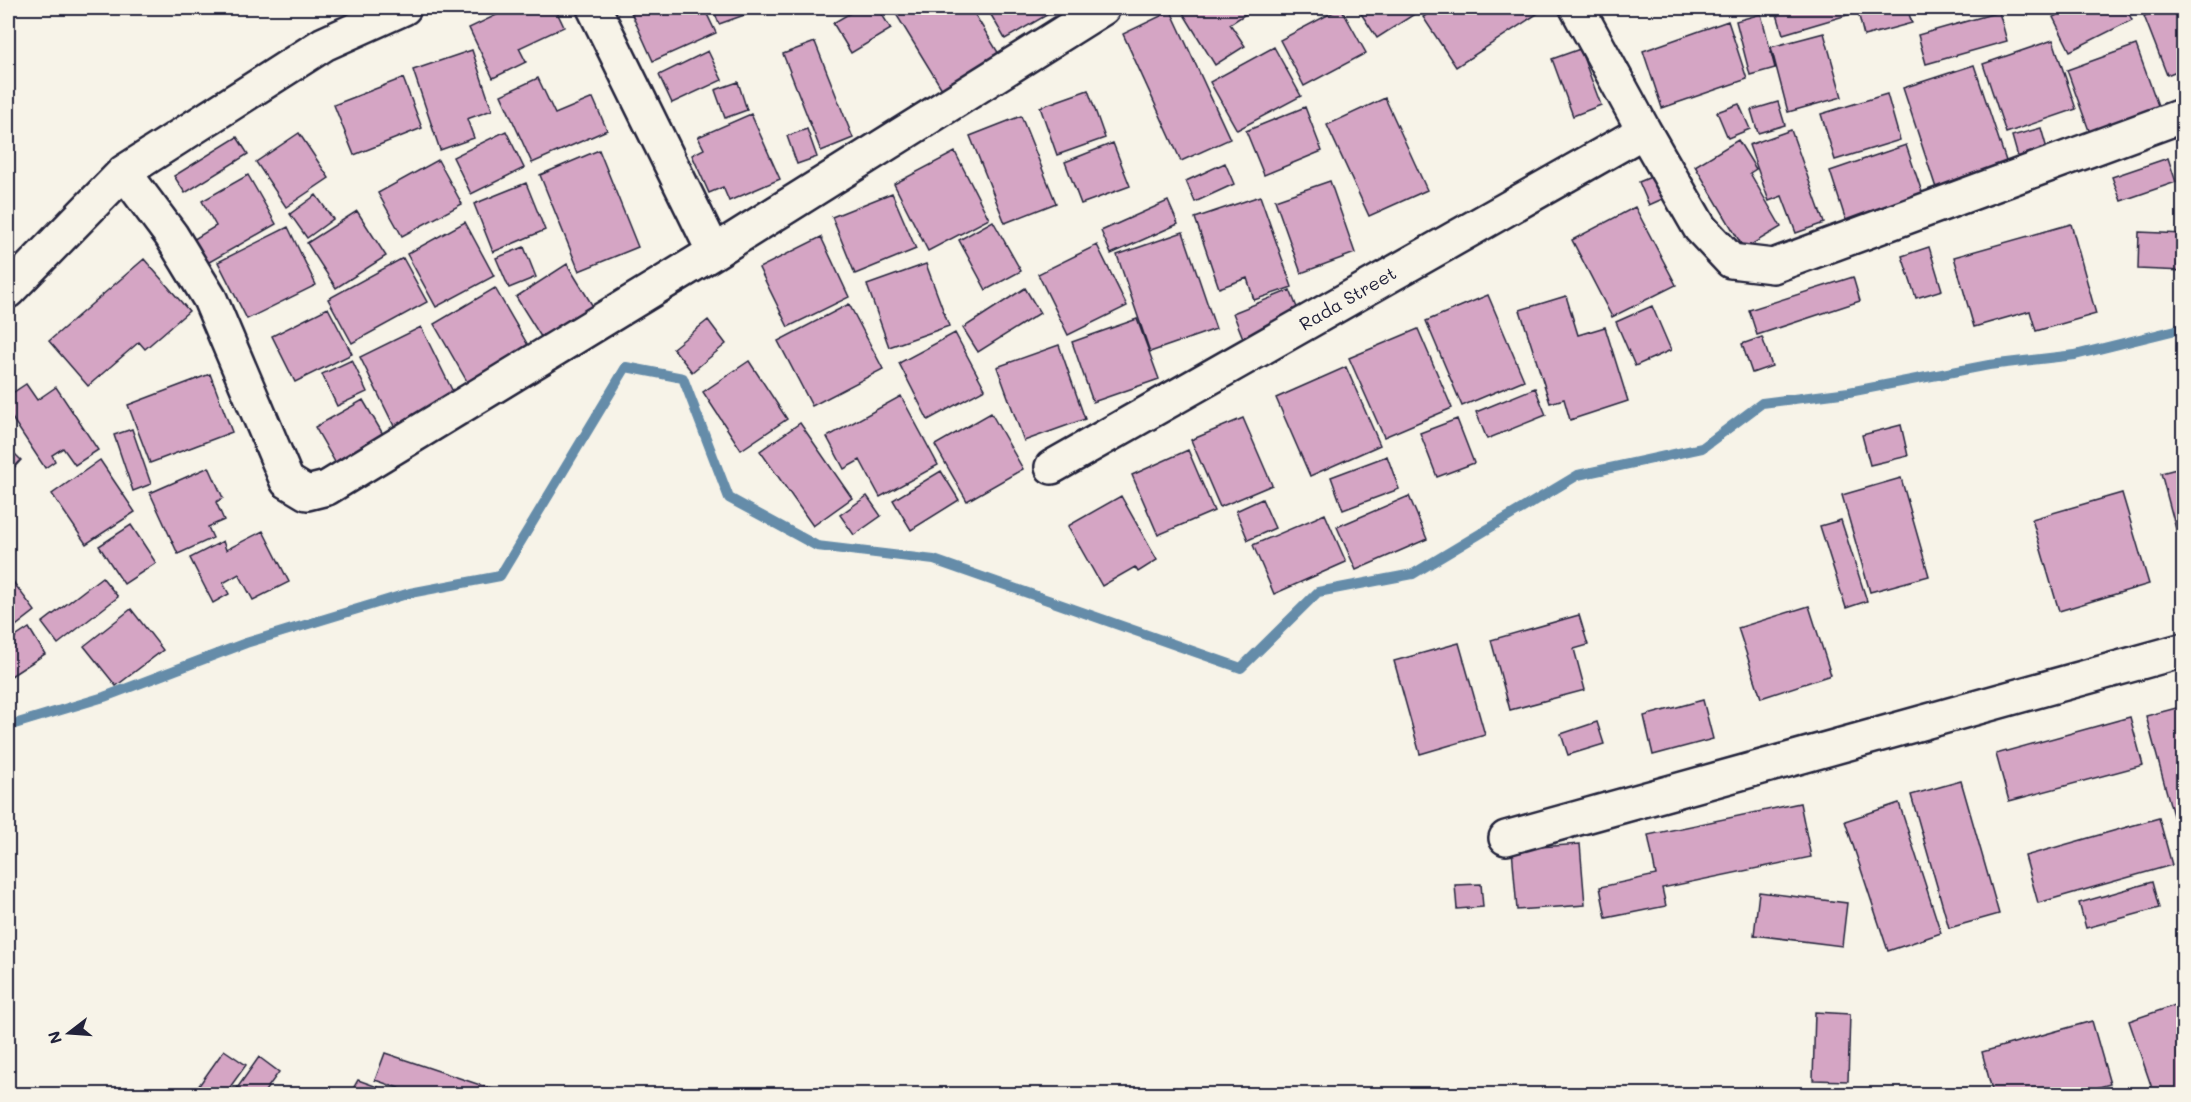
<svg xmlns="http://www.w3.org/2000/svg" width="2191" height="1102" font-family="Mali,sans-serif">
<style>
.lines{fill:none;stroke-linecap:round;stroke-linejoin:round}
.stream{stroke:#658ca9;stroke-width:10}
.building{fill:#d5a5c4;stroke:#22223b;stroke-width:1.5}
.minor-casing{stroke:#22223b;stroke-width:38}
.minor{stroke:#f7f3e8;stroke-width:33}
.labels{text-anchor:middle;stroke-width:5;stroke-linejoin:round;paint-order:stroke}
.street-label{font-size:18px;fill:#22223b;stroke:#f7f3e8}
</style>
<rect width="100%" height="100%" fill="#f7f3e8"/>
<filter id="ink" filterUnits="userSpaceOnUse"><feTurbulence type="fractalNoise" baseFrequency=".0167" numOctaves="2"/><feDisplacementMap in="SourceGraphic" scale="12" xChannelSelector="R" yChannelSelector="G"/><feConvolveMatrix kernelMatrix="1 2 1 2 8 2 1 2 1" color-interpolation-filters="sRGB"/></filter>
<g filter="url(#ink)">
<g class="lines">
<path class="stream" d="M8,726L104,697L246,643L410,593L500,576L626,367L683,378L729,498L817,546L934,560L1241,668L1318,592L1413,574L1578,475L1702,448L1762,403L1849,392L1989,365L2075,355L2184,328"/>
</g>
<path class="building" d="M511,8H555L564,27L519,48L526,62L493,78L469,28Z
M629,8H704L716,33L653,61Z
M713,8H764L719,24Z
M859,8H878L891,29L851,53L833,23Z
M906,8H971L1002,59L945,94L896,14Z
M987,8H1059L1005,39Z
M1180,8H1255L1230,24L1245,46L1215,65Z
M1341,8L1366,53L1304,86L1280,40Z
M1360,8H1424L1377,38L1358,9Z
M1437,8H1546L1456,67L1423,17Z
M1788,8H1852L1854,13L1783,34L1776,11Z
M1857,8H1907L1912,23L1864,36Z
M2072,8H2126L2132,20L2070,51L2053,17Z
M2166,8H2184V82L2179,70L2167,75L2144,16Z
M1171,11L1230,139L1181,161L1123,34Z
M1999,12L2007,41L1926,64L1918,35Z
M1761,14L1775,68L1750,75L1736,21Z
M1728,21L1747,79L1662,108L1643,51Z
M1824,33L1842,97L1788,112L1771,47Z
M2053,40L2076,109L2006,133L1983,64Z
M815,42L853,138L821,151L783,54Z
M2136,45L2160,111L2091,136L2067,70Z
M1274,47L1301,96L1237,130L1210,82Z
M1580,49L1601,105L1573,116L1552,59Z
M472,50L492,110L467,119L474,138L440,150L413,70Z
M708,51L722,80L672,103L659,75Z
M1974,65L2007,164L1936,188L1903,88Z
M403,78L422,128L354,155L334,105Z
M538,78L555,114L593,98L607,130L532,163L501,95Z
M738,82L747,110L725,118L715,90Z
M1088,90L1105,138L1057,155L1040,107Z
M1887,94L1900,140L1835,160L1821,114Z
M1385,98L1427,190L1369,216L1327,125Z
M1778,102L1785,125L1758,133L1751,110Z
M1739,104L1750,129L1728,138L1717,112Z
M1305,107L1322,151L1264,175L1246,131Z
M751,114L780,179L729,201L723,187L709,193L692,155L704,149L698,137Z
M1021,116L1056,203L1005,223L970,136Z
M2041,128L2049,156L2020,164L2012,136Z
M807,129L817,157L797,164L787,136Z
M1791,130L1824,223L1796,233L1782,196L1769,201L1749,145Z
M506,131L524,168L471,194L453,157Z
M299,133L329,178L286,207L256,162Z
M237,137L248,154L185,193L174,176Z
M1738,140L1756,169L1750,173L1781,227L1744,249L1695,166Z
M1113,143L1130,186L1081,204L1065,162Z
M1906,145L1924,198L1847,224L1830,171Z
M599,150L638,247L579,271L540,175Z
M955,152L989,219L928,251L894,184Z
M2168,158L2176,182L2121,201L2112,177Z
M438,160L462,204L402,236L378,193Z
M1225,163L1234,184L1195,202L1186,181Z
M1658,174L1667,197L1649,205L1639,182Z
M248,175L276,224L204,265L191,241L216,226L202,201Z
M1330,181L1355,253L1301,273L1275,200Z
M526,183L545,230L493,252L474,204Z
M892,193L916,249L855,274L832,217Z
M316,195L333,219L307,238L290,214Z
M1260,196L1292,287L1254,300L1247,278L1219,288L1195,218Z
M1168,201L1178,224L1111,254L1101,231Z
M1635,207L1676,285L1612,317L1572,240Z
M357,211L386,256L336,288L307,243Z
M993,221L1021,271L986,290L959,240Z
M465,222L494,276L436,307L407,254Z
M2071,224L2096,314L2036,331L2030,311L1974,327L1954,257Z
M288,227L316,285L247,319L218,262Z
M1183,232L1216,329L1150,352L1117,255Z
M2139,232L2184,234V271L2138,269Z
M821,237L849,297L788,327L759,268Z
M1097,245L1127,306L1068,335L1038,274Z
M524,247L536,277L509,288L496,258Z
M1929,247L1942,290L1916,298L1902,256Z
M403,258L427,302L352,343L328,299Z
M144,259L189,311L145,349L139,342L88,386L49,341Z
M567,264L594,308L543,340L516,297Z
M926,264L949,326L889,347L867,285Z
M1853,277L1860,301L1757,335L1749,310Z
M495,288L529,347L468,383L434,324Z
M1025,288L1040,313L978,352L963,328Z
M1290,290L1300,315L1243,338L1233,313Z
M1488,295L1524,380L1462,406L1426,321Z
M1566,296L1578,335L1605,327L1628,401L1570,420L1564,399L1550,403L1520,310Z
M849,304L883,369L812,406L778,341Z
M1652,306L1671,350L1635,366L1616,322Z
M328,308L352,354L295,382L272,336Z
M1137,319L1159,379L1093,402L1072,342Z
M708,320L726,344L692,372L673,348Z
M421,327L457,400L396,430L360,357Z
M1418,329L1452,408L1384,437L1349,358Z
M955,333L985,389L928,420L899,363Z
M1762,337L1772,366L1752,373L1742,344Z
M1059,345L1085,419L1024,441L997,367Z
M352,360L367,392L337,406L322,374Z
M749,361L787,419L741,450L703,392Z
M1346,367L1380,445L1310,476L1276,398Z
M210,374L232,432L150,463L128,405Z
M26,384L37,400L56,387L98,450L75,465L63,448L52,455L55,461L45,468L8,412V396Z
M1535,388L1546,415L1487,439L1476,412Z
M901,396L938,465L880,497L860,460L844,469L827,437Z
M363,400L387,441L339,469L315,427Z
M991,413L1023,469L967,501L935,445Z
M1243,418L1272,485L1220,507L1191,440Z
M1457,419L1474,463L1437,477L1420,433Z
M800,423L852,498L813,526L760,451Z
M1901,425L1908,456L1870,465L1862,435Z
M132,429L151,484L133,491L114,435Z
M8,447L21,460L8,474Z
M1188,450L1214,511L1158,535L1132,475Z
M1387,456L1399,489L1343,510L1331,477Z
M100,460L135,512L86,544L52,494Z
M209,467L223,498L216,502L224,520L208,527L213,538L178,554L150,493Z
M2184,467V559L2161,473Z
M941,471L959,500L911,530L893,500Z
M1901,478L1929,576L1870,592L1842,495Z
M2122,493L2149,584L2059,611L2032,519Z
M867,496L881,516L854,535L840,515Z
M1121,496L1157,560L1138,572L1135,567L1102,586L1068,526Z
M1409,496L1427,539L1356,570L1337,527Z
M1262,499L1275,528L1248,540L1236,511Z
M1325,514L1346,562L1274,594L1253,545Z
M1841,520L1867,601L1846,608L1820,526Z
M131,525L156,563L124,584L99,546Z
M263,531L289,582L253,600L239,574L223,583L229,594L213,603L190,558L223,541L226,550Z
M8,575L35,611L8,632Z
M102,577L118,597L58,644L42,623Z
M1809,606L1831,675L1761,698L1738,628Z
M131,609L163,650L116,686L84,646Z
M1579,615L1588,645L1574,649L1585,690L1510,710L1491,640Z
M29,628L45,654L8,678V642Z
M1459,643L1485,735L1420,754L1394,661Z
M1703,700L1713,739L1653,755L1644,716Z
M2184,706V856L2146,716Z
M2130,717L2143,765L2009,801L1996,754Z
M1597,722L1604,744L1568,755L1561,734Z
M1961,781L1999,914L1949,928L1911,795Z
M1800,803L1811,857L1662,888L1666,906L1606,918L1600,887L1656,875L1648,835Z
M1899,803L1941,933L1888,951L1845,821Z
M2159,818L2172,865L2038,903L2025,856Z
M1580,844L1585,905L1517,910L1512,849Z
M2152,882L2159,908L2086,928L2079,903Z
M1481,884L1483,907L1457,909L1455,885Z
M1759,892L1847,903L1842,946L1754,935Z
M2184,1002V1094H2154L2129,1021Z
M1815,1012L1850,1014L1848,1081L1813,1080Z
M2092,1021L2110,1084L2075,1094H1993L1982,1052Z
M224,1050L246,1065L225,1094H193Z
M385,1053L507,1094H416L375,1080Z
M259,1057L279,1072L263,1094H233Z
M358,1080L397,1094H350Z"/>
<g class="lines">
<defs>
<path id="minor" d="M594,8L714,252
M1577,8L1644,131L1700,228L1731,261L1773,266L2184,115
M124,172L171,235L210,299L287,481L307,493L327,488L714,252L1103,8
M8,291L124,172L324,44L404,8
M1052,467L1644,131
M1506,838L2184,650"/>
</defs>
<use href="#minor" class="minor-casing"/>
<use href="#minor" class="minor"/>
</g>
</g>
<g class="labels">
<g class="street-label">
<text transform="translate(1348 299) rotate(-30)" y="6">Rada Street</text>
</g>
</g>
<rect width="2191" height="1102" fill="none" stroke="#f7f3e8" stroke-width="30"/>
<rect x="15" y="15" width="2161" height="1072" fill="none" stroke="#22223b" stroke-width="2" filter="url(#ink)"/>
<g transform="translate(69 1033) rotate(253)" stroke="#f7f3e8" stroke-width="4.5" paint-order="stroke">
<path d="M0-4.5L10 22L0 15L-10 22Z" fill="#22223b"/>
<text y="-9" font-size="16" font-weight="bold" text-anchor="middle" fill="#22223b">N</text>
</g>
</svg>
